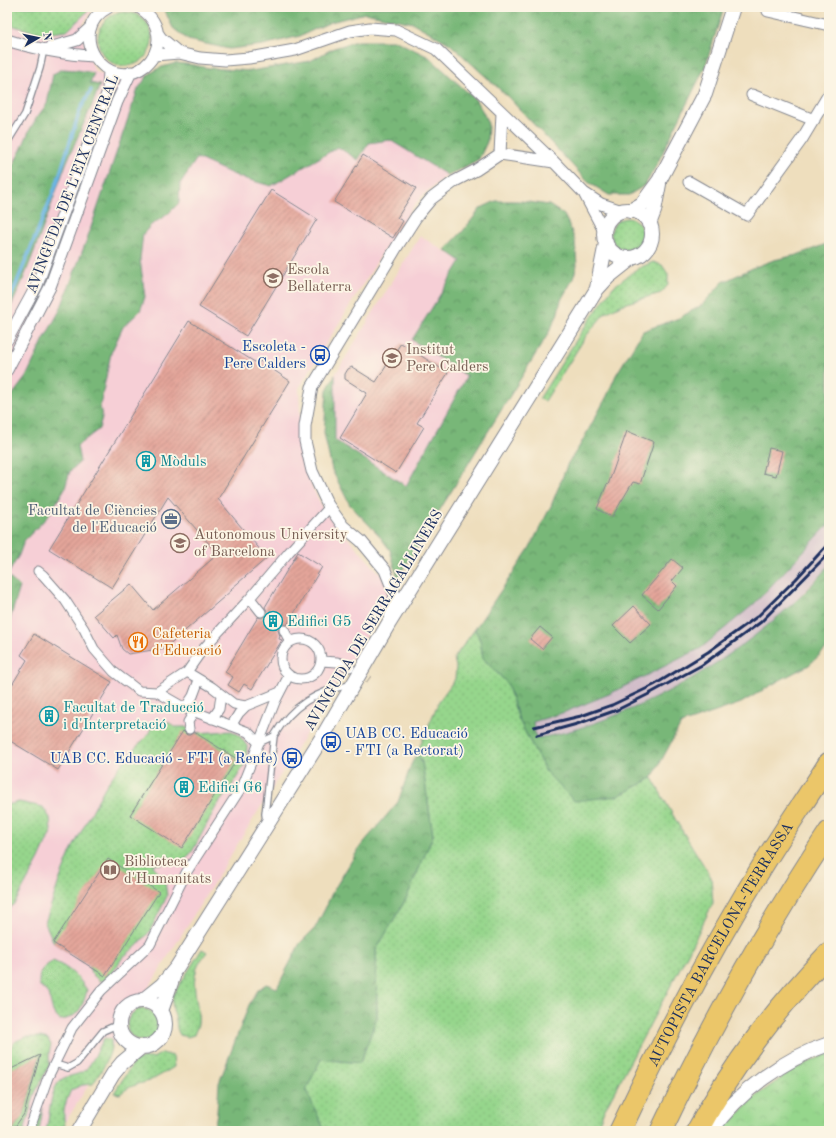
<svg xmlns="http://www.w3.org/2000/svg" width="836" height="1138" font-family="'Old Standard TT',serif">
<style>
.built{fill:#f6cfd6}
.railway{fill:#d1bdc9}
.grass{fill:url(#grass-dots);stroke:#588275}
.forest{fill:url(#forest-crowns);stroke:#4a736b}
.park{fill:url(#park-crowns);stroke:#588275}
.lines{fill:none;stroke-linecap:round;stroke-linejoin:round}
.stream{stroke:#6db5e5;stroke-width:3.5}
.building{fill:url(#building-hatch)}
.pedestrian-tunnel{stroke:#c4bbaa;stroke-width:9;stroke-dasharray:9 4.5;stroke-linecap:butt}
.service-casing{stroke:#84868e;stroke-width:8}
.pedestrian-casing{stroke:#84868e;stroke-width:11}
.minor-casing{stroke:#84868e;stroke-width:13}
.tertiary-casing{stroke:#84868e;stroke-width:16}
.motorway-casing{stroke:#84868e;stroke-width:23}
.service{stroke:#fff;stroke-width:5.5}
.pedestrian{stroke:#fff;stroke-width:9}
.minor{stroke:#fff;stroke-width:11}
.tertiary{stroke:#fff;stroke-width:14}
.motorway{stroke:#ebc669;stroke-width:21}
.rail{stroke:#1b2f5e;stroke-width:3}
.labels{text-anchor:middle;stroke-width:3.5;stroke-linejoin:round;paint-order:stroke}
.street-label{font-size:15px;fill:#1b2f5e;stroke:#fcf5e5}
.education-label{font-size:15px;fill:#785e54;stroke:#fcf5e5;text-anchor:start}
.transit-label{font-size:15px;fill:#164399;stroke:#fcf5e5;text-anchor:end}
.culture-label{font-size:15px;fill:#0d838f;stroke:#fcf5e5;text-anchor:start}
.service-label{font-size:15px;fill:#4e5e75;stroke:#fcf5e5;text-anchor:end}
.food-label{font-size:15px;fill:#c56008;stroke:#fcf5e5;text-anchor:start}
</style>
<defs>
<pattern id="grass-dots" width="8" height="8" patternUnits="userSpaceOnUse"><rect width="8" height="8" fill="#96d68c"/><path d="M2 2h.1M6 6h.1" fill="none" stroke="#81b87b" stroke-width="1.8" stroke-linecap="round"/></pattern>
<pattern id="forest-crowns" width="20" height="18" patternUnits="userSpaceOnUse"><rect width="20" height="18" fill="#78b778"/><path d="M2 6a3 3 0 1 1 6 0M12 15a3 3 0 1 1 6 0" fill="none" stroke="#629566"/></pattern>
<pattern id="park-crowns" width="20" height="18" patternUnits="userSpaceOnUse"><rect width="20" height="18" fill="#96d68c"/><path d="M2 6a3 3 0 1 1 6 0M12 15a3 3 0 1 1 6 0" fill="none" stroke="#81b87b"/></pattern>
<pattern id="building-hatch" width="6" height="6" patternUnits="userSpaceOnUse"><rect width="6" height="6" fill="#e4a59a"/><path d="M-1 1l2-2M0 6l6-6M5 7l2-2" fill="none" stroke="#b88781"/></pattern>
</defs>
<rect width="100%" height="100%" fill="#fcf5e5"/>
<filter id="ink" filterUnits="userSpaceOnUse"><feTurbulence type="fractalNoise" baseFrequency=".025" numOctaves="2"/><feDisplacementMap in="SourceGraphic" scale="8" xChannelSelector="R" yChannelSelector="G"/><feConvolveMatrix kernelMatrix="1 2 1 2 8 2 1 2 1" color-interpolation-filters="sRGB"/></filter>
<filter id="wash" filterUnits="userSpaceOnUse"><feTurbulence type="fractalNoise" baseFrequency=".012" numOctaves="4" result="noise"/><feDisplacementMap in="SourceGraphic" scale="16" xChannelSelector="R" yChannelSelector="G"/><feGaussianBlur stdDeviation="0.9" result="paint"/><feColorMatrix in="noise" values="0 0 0 0 0 0 0 0 0 0 0 0 0 0 0 0 0 1.4 0 .05"/><feComposite in="paint" operator="in"/></filter>
<g filter="url(#wash)">
<rect width="100%" height="100%" fill="#eedebd"/>
<path class="built" d="M7,7H94L83,24L84,43L95,72L121,77L148,75L159,68L176,63L193,65L209,68L251,71L310,61L334,48L357,41H396L429,57L457,82L475,99L483,112L488,124L487,142L479,159L461,169L447,175L423,195L412,208L378,260L299,388L301,447L309,480L322,507L329,517L382,576L387,586L388,594L387,603L60,1131H7Z
M420,236L461,261L412,340L467,376L406,486L335,440V375Z"/>
<path class="railway" d="M829,524V565L790,607L752,639L706,670L662,694L619,715L573,730L536,739L533,722L565,712L609,694L701,648L754,604Z"/>
<path class="grass" d="M7,7H92L67,31L43,34L7,24Z
M98 39a27 27 0 1 1 54 0a27 27 0 1 1-54 0Z
M611 234a16 16 0 1 1 32 0a16 16 0 1 1-32 0Z
M653,262L662,265L668,274V285L661,293L623,304L605,313L586,336L545,401L539,399L582,331L613,287L637,269Z
M475,629L480,640L483,658L507,683L519,720L546,772L618,796L652,778L678,824L711,877L713,903L688,953L606,1107L595,1131H325L306,1091L320,1059L360,1063L377,1018L376,950L406,898L433,836L422,762L417,753L439,701L455,679L456,667L454,658Z
M169,722L174,727H186L194,733L232,731L239,735L247,746L246,762L231,787L216,807L193,850L186,859L175,861L166,854L162,864H152L165,882L167,896L150,931L137,946L123,957L107,981H99L91,973L89,966L54,943L45,923L59,881L71,851L105,787L120,766L136,747L147,736L153,725Z
M19,802L43,807L50,818L51,832L39,859L15,903L7,911V805Z
M202,949L207,952C203,957 199,963 197,968C190,987 200,1005 198,1024C197,1028 195,1032 194,1035L187,1037L180,1035C176,1028 177,1026 176,1020C173,1009 171,1006 173,995Z
M53,961C68,967 78,976 87,990C83,1006 79,1018 60,1020C50,1012 53,1007 49,997C48,991 42,989 39,985C39,970 41,969 53,961Z
M127 1025a16 16 0 1 1 32 0a16 16 0 1 1-32 0Z
M26,1037H40L48,1039L51,1045L49,1053V1066L34,1095L24,1131H12L24,1114L40,1056L7,1071V1050L16,1041Z
M104,1038L111,1039C113,1055 101,1071 93,1084L82,1085L71,1090C65,1103 62,1112 65,1125L62,1131H46C50,1116 49,1096 58,1083C64,1074 77,1077 85,1070C92,1064 99,1047 104,1038Z
M162,1053L173,1056L174,1067C166,1072 158,1077 149,1081C136,1085 131,1085 120,1094L114,1093L134,1062L144,1058H153Z
M43,1108L39,1131H36L38,1120Z"/>
<path class="forest" d="M163,7H724L705,67L657,164L645,185L629,195H609L588,182L508,97L450,44L413,23L365,13L331,22L300,36L263,45L229,49L188,40L173,28Z
M357,41H396L429,57L475,99L483,112L488,124L487,142L479,159L461,169L447,175L390,140L369,143L358,160L338,147L271,186L239,177L197,158L180,184L179,203L168,214L151,225L143,234L140,259L145,297L140,311L123,327L111,353L100,406L102,417L99,429L77,446L80,462L70,471L65,488L49,515L24,541L19,555L7,576L20,587L7,629V402L26,377L43,341L60,310L87,239L138,89L148,75L159,68L176,63L193,65L209,68L251,71L310,61L334,48Z
M62,69L77,70L94,73L90,83L100,85C90,112 77,137 66,164C47,215 31,266 7,315V176L21,150L29,131L37,117L47,104L53,74Z
M496,201H521L549,205L564,215L570,227L575,241L577,265L573,279L561,300L557,316L548,334L398,578L390,550L378,534L350,505L332,470L324,433L327,390L335,375V440L406,486L467,376L412,340L461,261L445,250L463,231L481,208Z
M829,243V524L754,604L701,648L609,694L565,712L533,722L536,738C555,736 574,730 592,724C664,700 732,658 789,607C804,595 816,580 829,565V646L809,665L780,680L741,703L681,724L652,778L618,796L574,801L546,772L519,720L507,683L483,658L480,640L475,629L529,549L551,506L568,463L579,447L607,396L616,375L643,331L679,318L702,305L723,282L755,267L774,260L797,255Z
M417,753L422,762L433,836L406,899L376,950L377,1018L360,1063L321,1059L306,1090L325,1131H214L217,1112L219,1083L249,1005L258,990L266,984L277,988L300,943L315,928L325,909L332,893L360,847L398,802L411,765Z"/>
<path class="park" d="M829,1053V1131H722L756,1096L793,1070Z"/>
<g class="lines">
<path class="stream" d="M7,307L57,183L80,110L91,90"/>
</g>
<g id="blocks">
<path class="building" d="M363,155L416,188L397,218L403,221L393,238L334,202Z
M271,190L317,219L246,336L199,307Z
M189,321L258,364L260,361L290,381L218,499L267,558L231,589L232,590L165,648L128,654L122,649L117,635L114,638L94,615L131,584L153,610L218,554L168,497L112,588L49,549Z
M401,343L448,373L417,423L424,427L396,473L340,438L367,393L345,379V374L348,369L352,367L376,382Z
M627,431L654,442L640,484L633,482L612,517L597,509L607,484L608,485Z
M769,448L782,451L776,476L763,473Z
M298,552L322,567L287,625H282L279,627L278,630L280,636L279,639L282,640L252,689L244,684L239,692L228,685L233,677L225,672L258,617L262,618L266,615L267,611L265,607Z
M672,559L683,568L672,581L677,586L658,609L642,595Z
M634,606L651,624L630,643L613,626Z
M540,627L552,637L542,649L530,639Z
M34,634L112,682L58,770L7,739V693L27,660L21,655Z
M183,731L187,735H190L194,732L237,759L182,848L130,815Z
M108,859L159,892L105,976L53,943Z
M40,1055L24,1114L12,1131H7V1071Z"/>
</g>
</g>
<g filter="url(#ink)">
<use href="#blocks" fill-opacity="0" stroke="#84868e" stroke-width="1"/>
<g class="lines">
<path class="pedestrian-tunnel" d="M261,612L284,630
M357,671L369,680"/>
<defs>
<path id="service" d="M7,143L25,114L40,68L44,49
M259,743L274,736
M266,821L265,814L274,736C292,705 317,691 350,685
M55,1064L68,1068L77,1063L103,1031L119,1024"/>
<path id="pedestrian" d="M38,571L43,575L65,600L84,629L94,649L114,672L123,679L130,684L139,691L157,692L185,708L248,732L259,743
M250,598L261,612
M284,630L290,642
M281 659a20 20 0 1 1 40 0a20 20 0 1 1-40 0Z
M321,661L337,662L350,667
M187,672L212,687L234,704L246,706
M157,692L187,672L203,649L250,598L289,552L327,510
M185,708L193,696L199,680
M212,719L219,709L221,695
M231,726L239,713L246,706L280,692
M189,729L188,722L194,712
M29,1131L48,1077L72,1028L101,991L150,945L186,873L241,788L275,702L289,675"/>
<path id="minor" d="M109,7C63,31 106,96 145,66C153,59 158,49 158,39C158,25 150,14 138,7
M768,11L829,25
M157,32L161,38L179,53
M7,40C31,48 68,55 93,56
M49,48L77,40L91,27
M154,55L179,53L200,58L225,60L249,58L295,50L350,31L370,28L396,30L436,49L554,162L584,193L601,204L622,211
M752,95L814,120
M500,154L502,113
M689,182L747,215L802,139L829,94
M585,195L604,231
M7,340L37,285L108,91L109,70
M7,370L50,287L117,102L131,72
M390,618L395,595L385,570L361,541L343,526L328,505L312,471L305,441V426L312,387L398,245L416,217L431,199L455,181L476,170L500,154L554,162"/>
<path id="tertiary" d="M604 234a24 24 0 1 1 48 0a24 24 0 1 1-48 0Z
M630,211L642,204L659,181L705,94L733,7
M649,224L654,211L659,184
M597,288L606,243
M119 1024a23 23 0 1 1 46 0a23 23 0 1 1-46 0Z
M142,1001L162,985L177,967L323,736L389,623L597,289L608,277L632,258
M161,1011L173,977
M79,1131L113,1074L122,1063L140,1048
M711,1131C739,1091 783,1059 829,1044"/>
<g id="motorway">
<path id="s1" d="M620,1131C665,1035 715,942 771,852C790,822 810,793 829,763"/>
<path d="M661,1131C710,1028 766,927 829,832"/>
<path d="M697,1131C734,1063 776,1009 829,953"/>
</g>
</defs>
<use href="#service" class="service-casing"/>
<use href="#pedestrian" class="pedestrian-casing"/>
<use href="#minor" class="minor-casing"/>
<use href="#tertiary" class="tertiary-casing"/>
<use href="#motorway" class="motorway-casing"/>
<use href="#service" class="service"/>
<use href="#pedestrian" class="pedestrian"/>
<use href="#minor" class="minor"/>
<use href="#tertiary" class="tertiary"/>
<use href="#motorway" class="motorway"/>
<path class="rail" d="M534,727L581,716L612,705L654,685L708,652L758,616L796,579L829,543
M537,735L577,724L617,710L647,695L702,665L761,622L829,553"/>
</g>
</g>
<defs>
<symbol id="school-ring" viewBox="-11 -11 22 22"><circle r="9.5" fill="#fcf5e5" stroke="#8d6e63" stroke-width="1.5"/><path d="M0-5L7-2L0 1L-7-2ZM-4 1L0 2.5L4 1V4Q0 6-4 4Z" fill="#8d6e63"/></symbol>
<symbol id="bus-ring" viewBox="-11 -11 22 22"><circle r="9.5" fill="#fcf5e5" stroke="#1a4fb4" stroke-width="1.5"/><path d="M-5-6H5V4H4V6H2V4H-2V6H-4V4H-5ZM-3.5-4V0h7V-4ZM-3.5 1.2v1.5H-2V1.2ZM2 1.2v1.5H3.5V1.2Z" fill="#1a4fb4"/></symbol>
<symbol id="building-ring" viewBox="-11 -11 22 22"><circle r="9.5" fill="#fcf5e5" stroke="#0f9aa8" stroke-width="1.5"/><path d="M-4-6H4V6H1V3H-1V6H-4ZM-2.5-4.3h1.7v1.8h-1.7ZM.8-4.3h1.7v1.8H.8ZM-2.5-1h1.7V.8h-1.7ZM.8-1h1.7V.8H.8Z" fill="#0f9aa8"/></symbol>
<symbol id="office-ring" viewBox="-11 -11 22 22"><circle r="9.5" fill="#fcf5e5" stroke="#5c6f8a" stroke-width="1.5"/><path d="M-6-3h4V-5.5h4V-3h4V5H-6ZM-1-4.5V-3h2v-1.5ZM-6 0V1H6V0Z" fill="#5c6f8a"/></symbol>
<symbol id="university-ring" viewBox="-11 -11 22 22"><circle r="9.5" fill="#fcf5e5" stroke="#8d6e63" stroke-width="1.5"/><path d="M0-5L7-2L0 1L-7-2ZM-4 1L0 2.5L4 1V4Q0 6-4 4Z" fill="#8d6e63"/></symbol>
<symbol id="restaurant-ring" viewBox="-11 -11 22 22"><circle r="9.5" fill="#fcf5e5" stroke="#e8710a" stroke-width="1.5"/><path d="M-5-6h1v4h1v-4h1v4h1v-4h1v5L-1.5 .5V6h-2V.5L-5-1ZM5-6V6H3V1.5H1.5Q1.5-4 5-6Z" fill="#e8710a"/></symbol>
<symbol id="library-ring" viewBox="-11 -11 22 22"><circle r="9.5" fill="#fcf5e5" stroke="#8d6e63" stroke-width="1.5"/><path d="M-6-4Q-3-5.5-.7-3.5V5Q-3 3-6 4ZM6-4Q3-5.5 .7-3.5V5Q3 3 6 4Z" fill="#8d6e63"/></symbol>
</defs>
<g fill-rule="evenodd">
<use href="#school-ring" x="262" y="267" width="22" height="22"/>
<use href="#bus-ring" x="309" y="344" width="22" height="22"/>
<use href="#school-ring" x="381" y="347" width="22" height="22"/>
<use href="#building-ring" x="135" y="450" width="22" height="22"/>
<use href="#office-ring" x="160" y="508" width="22" height="22"/>
<use href="#university-ring" x="169" y="532" width="22" height="22"/>
<use href="#building-ring" x="262" y="610" width="22" height="22"/>
<use href="#restaurant-ring" x="127" y="631" width="22" height="22"/>
<use href="#building-ring" x="38" y="705" width="22" height="22"/>
<use href="#bus-ring" x="320" y="731" width="22" height="22"/>
<use href="#bus-ring" x="281" y="747" width="22" height="22"/>
<use href="#building-ring" x="173" y="776" width="22" height="22"/>
<use href="#library-ring" x="99" y="859" width="22" height="22"/>
</g>
<g class="labels">
<g class="street-label">
<text transform="translate(72 184) rotate(-69)" y="5">AVINGUDA DE L'EIX CENTRAL</text>
<text transform="translate(373 620) rotate(-59)" y="5">AVINGUDA DE SERRAGALLINERS</text>
<text dy="5" stroke="none"><textPath href="#s1" startOffset="212">AUTOPISTA BARCELONA-TERRASSA</textPath></text>
</g>
<g class="education-label">
<text x="287" y="274">Escola<tspan x="287" dy="17">Bellaterra</tspan></text>
<text x="406" y="354">Institut<tspan x="406" dy="17">Pere Calders</tspan></text>
<text x="194" y="539">Autonomous University<tspan x="194" dy="17">of Barcelona</tspan></text>
<text x="124" y="866">Biblioteca<tspan x="124" dy="17">d'Humanitats</tspan></text>
</g>
<g class="transit-label">
<text x="306" y="351">Escoleta -<tspan x="306" dy="17">Pere Calders</tspan></text>
<text x="345" y="738" text-anchor="start">UAB CC. Educació<tspan x="345" dy="17">- FTI (a Rectorat)</tspan></text>
<text x="278" y="763">UAB CC. Educació - FTI (a Renfe)</text>
</g>
<g class="culture-label">
<text x="160" y="466">Mòduls</text>
<text x="287" y="626">Edifici G5</text>
<text x="63" y="712">Facultat de Traducció<tspan x="63" dy="17">i d'Interpretació</tspan></text>
<text x="198" y="792">Edifici G6</text>
</g>
<g class="service-label">
<text x="157" y="515">Facultat de Ciències<tspan x="157" dy="17">de l'Educació</tspan></text>
</g>
<g class="food-label">
<text x="152" y="638">Cafeteria<tspan x="152" dy="17">d'Educació</tspan></text>
</g>
</g>
<rect width="836" height="1138" fill="none" stroke="#fcf5e5" stroke-width="24"/>
<g transform="translate(38 38) rotate(81)" stroke="#fcf5e5" stroke-width="3" paint-order="stroke">
<path d="M0-3L7 15L0 10L-7 15Z" fill="#1b2f5e"/>
<text y="-6" font-size="11" font-weight="bold" text-anchor="middle" fill="#1b2f5e">N</text>
</g>
</svg>
